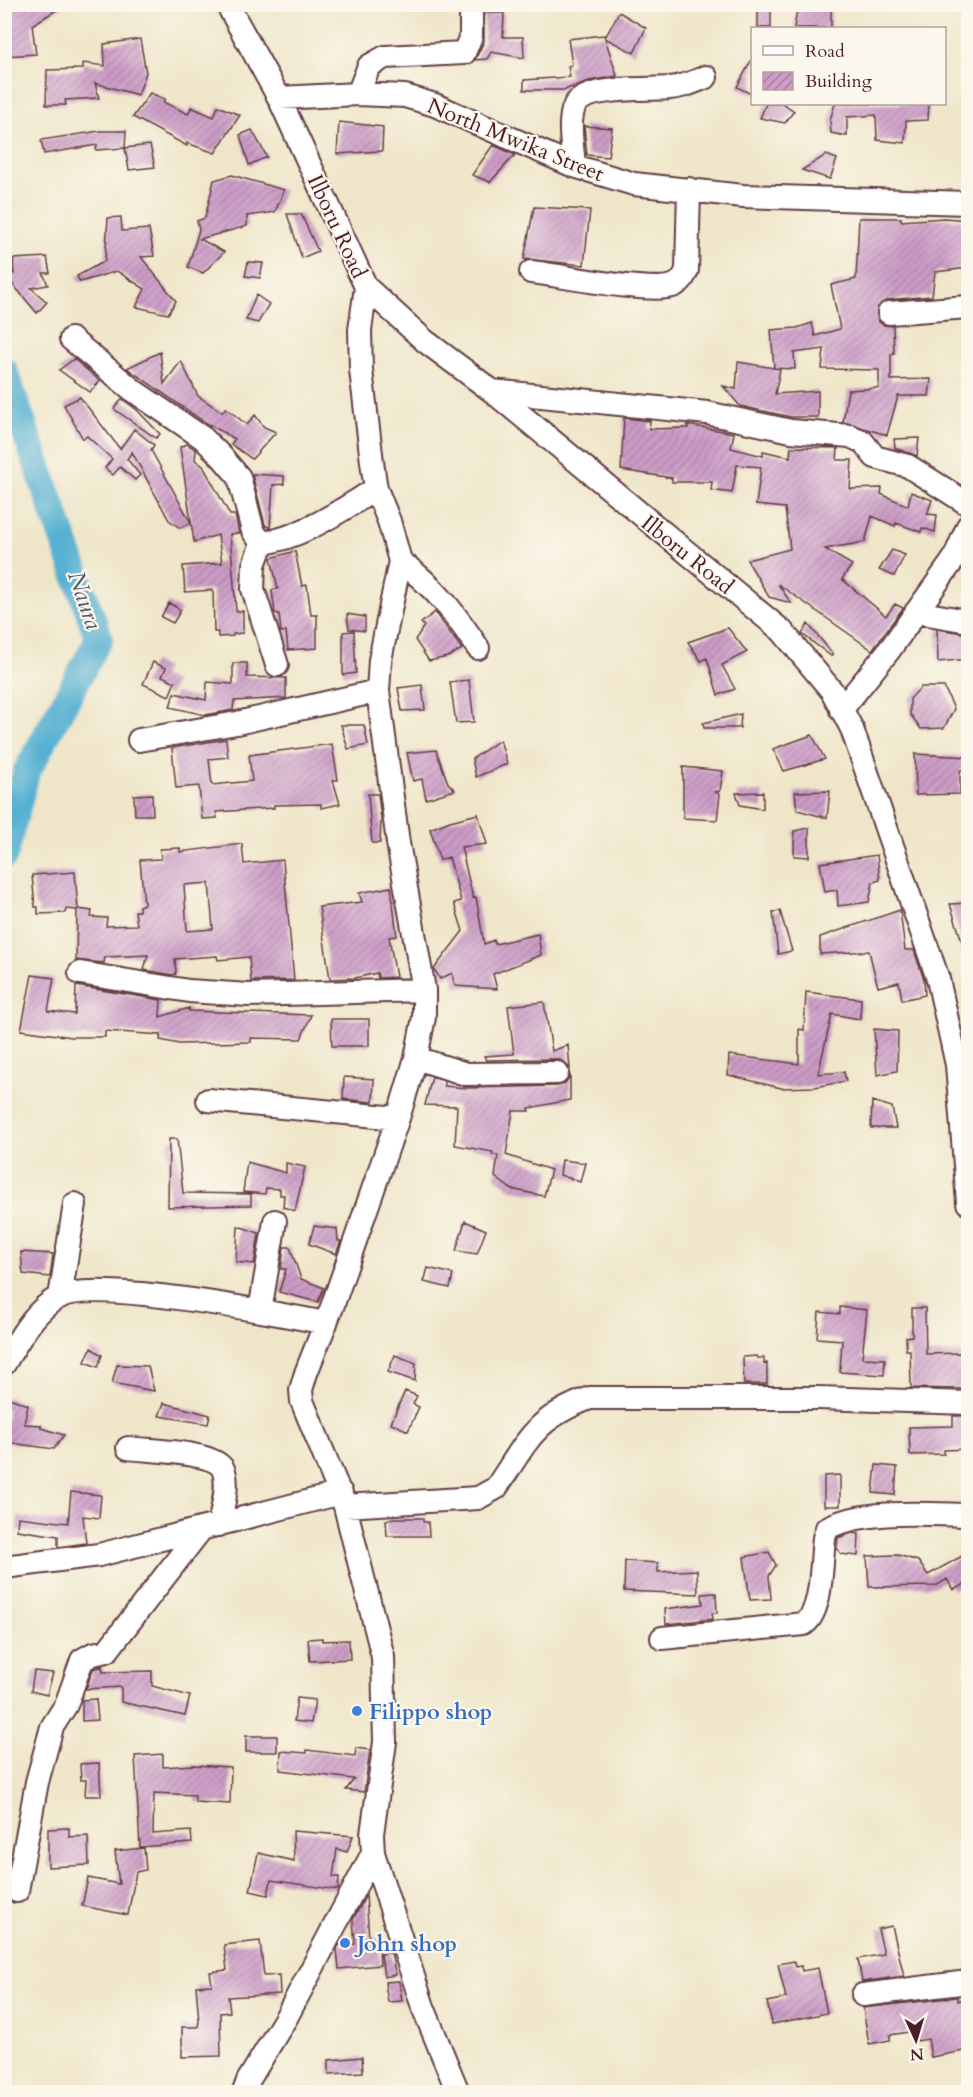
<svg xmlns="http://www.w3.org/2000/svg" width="973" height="2097" font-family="Cardo,serif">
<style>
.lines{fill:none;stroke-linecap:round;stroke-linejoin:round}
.river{stroke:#55b0d2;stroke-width:28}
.building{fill:url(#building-hatch);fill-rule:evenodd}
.minor-casing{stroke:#633d43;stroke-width:26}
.minor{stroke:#fff;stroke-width:22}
.shop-dot{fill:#3f7fe0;stroke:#fbf7ec;stroke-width:2}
.labels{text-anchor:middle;stroke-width:4.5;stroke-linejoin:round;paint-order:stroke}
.street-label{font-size:22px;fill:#4a1f2b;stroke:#fbf7ec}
.shop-label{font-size:22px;font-weight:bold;fill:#366cbe;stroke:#fbf7ec;text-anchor:start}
.water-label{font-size:24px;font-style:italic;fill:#4e596e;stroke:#fbf7ec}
</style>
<defs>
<pattern id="building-hatch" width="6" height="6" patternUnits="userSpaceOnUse" patternTransform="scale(1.5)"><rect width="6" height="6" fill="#cc9cc7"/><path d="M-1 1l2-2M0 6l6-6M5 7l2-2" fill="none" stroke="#a87fa2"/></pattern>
</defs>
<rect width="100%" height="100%" fill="#fbf7ec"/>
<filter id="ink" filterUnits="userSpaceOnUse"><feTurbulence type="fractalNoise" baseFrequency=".0167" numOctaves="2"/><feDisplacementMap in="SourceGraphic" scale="12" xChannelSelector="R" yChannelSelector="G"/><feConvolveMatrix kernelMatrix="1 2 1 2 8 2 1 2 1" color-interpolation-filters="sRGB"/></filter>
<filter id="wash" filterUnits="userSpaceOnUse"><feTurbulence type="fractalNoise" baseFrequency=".008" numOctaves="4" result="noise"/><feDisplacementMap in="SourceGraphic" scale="24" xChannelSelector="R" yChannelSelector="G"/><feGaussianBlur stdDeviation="1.35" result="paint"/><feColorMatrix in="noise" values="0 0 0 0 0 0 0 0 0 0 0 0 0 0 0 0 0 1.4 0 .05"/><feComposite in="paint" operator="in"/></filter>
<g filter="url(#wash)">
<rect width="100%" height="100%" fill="#efe6c9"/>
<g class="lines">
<path class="river" d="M4,371L99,639L26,773L4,856"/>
</g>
<g id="blocks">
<path class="building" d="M4,4H66L32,25L36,54L4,56Z
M798,4H831V28H794Z
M758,7H771V28H758Z
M619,12L646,28L634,53L605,38Z
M484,13H504L503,37H523L524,58L491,52L487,59L475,60L484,41Z
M604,35L617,76L589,81L564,90H524V80L570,77L568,66L572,65L568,39Z
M140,39L146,73L138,95L95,83L99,98L65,100L66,105H46L47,70L83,69V63L105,66L104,44Z
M753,57V95L737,87Z
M150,93L165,99L163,102L188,114L191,107L214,117L218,106L240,115L215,153L187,143V146L133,117Z
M766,104H784L794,111L785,123L760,118Z
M835,104H929L928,120L906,121L905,143L877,140L876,115L847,117V136L831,133L830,120Z
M339,122L383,127L382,151L337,154Z
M584,126L612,128L608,157L587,155Z
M252,130L267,157L249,165L240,135Z
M100,131H126L125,148L96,150L97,145L44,154L41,140Z
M150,145L155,167L129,170L125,148Z
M493,145L515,155L490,182L472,175Z
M826,155L837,159L830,179L802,170Z
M232,175L284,190L275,212L247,216V226L200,239L224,252L203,273L188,267L199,230L197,221L205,218L214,180Z
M534,207L590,210L584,265L524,259Z
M287,214H301L318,251L302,258Z
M121,217L122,231L149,229L154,256L141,257L176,301L168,314L136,307L145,289L117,271L80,282L77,276L105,261L108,218Z
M859,218H901V221L944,218L969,220V248L965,247L968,268L935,272L932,296L887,300L877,308L878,321L884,325L893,326L894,354H891V380L931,379L929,396H898L887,435L843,422L848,390L879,388V370L822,369L824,349L794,353L795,369L774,368L771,330L797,328L812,323L815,336L840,329L831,285L856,279Z
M47,257L50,273H43L48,285L31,288L47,302L37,313L6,276L11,272L14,274L13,259Z
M248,262L263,263L260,278L245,276Z
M256,295L269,304L258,323L246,320Z
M160,352L164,384L181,361L198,396L222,412L226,408L247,425L255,415L264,427L276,432L252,459L231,444L235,439L203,421L127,368Z
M74,359L100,381L90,392L59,370Z
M738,362L780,369L775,394L818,391V417H791L740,406L723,386L736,389Z
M80,397L120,449L134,429L154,445L151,450L191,523L180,528L169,520L132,452L127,459L140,475L135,480L120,467L113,475L105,468L112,459L87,436L83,439L64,405Z
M122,399L137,410L160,434L156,438L114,409Z
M624,418L650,421L649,429L688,428L687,425L734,433L731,448L763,456V451L790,457L791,447L838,448L837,460H852L850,489L882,488L881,494L908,506L911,492L932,500L927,514L937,515L935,532L922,528L921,532L896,523L895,526L872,516L865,542L825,549L852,565L842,579L886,616L895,604L903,608L872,650L778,584L791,603L769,597L747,560L790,549L785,508L756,505L761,467L737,465L732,493L711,490L712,482H672V478L621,470Z
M919,438L917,456L895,448L894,439Z
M187,444L196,450L195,460L203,466L230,515H235L239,533L230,534L236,611H243V633L233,634V636L218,637V632H214L213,590L185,592L183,566L222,563L218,535L194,542L180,447Z
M252,474L284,476V484L273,485L270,528L265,525Z
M892,550L905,555L894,576L879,570Z
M295,551L302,586L307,585L311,615H317V648L288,650L286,631L281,632L279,614L275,613L272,590L278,589L271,558Z
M169,603L181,610L173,623L161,617Z
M435,612L462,649L448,657L429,661L415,640L424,626L421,623Z
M347,614L365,617V631L349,629Z
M808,624L833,654L831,656L802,634Z
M728,628L747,652L722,665L735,689L718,695L707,658L701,661L688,642Z
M937,629L969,634V659L938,662Z
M354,631L356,673L343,675V632Z
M153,662L166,668L162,676L175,682L169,696L143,684Z
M233,663H247V677L286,678V698L234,701L233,710L205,715L170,707L174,693L206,700L207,682L233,684Z
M469,680L474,722L456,723L450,682Z
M422,685L425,710L402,711L398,688Z
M921,687H944L954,709L944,728L921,729L910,714V699Z
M741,714L740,728H704L703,723Z
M341,725H364L368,745L348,749Z
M812,735L825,759L784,771L773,749Z
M226,739L228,757L209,759L212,785L252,781L249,755L332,744L338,780H333L340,804L321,808V804L274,805V808L216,812L217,818L202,819L199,786L176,788L172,748Z
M500,740L507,764L476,777L472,759Z
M436,750L448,783L455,790L426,799L422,779L413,781L407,753Z
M915,754L969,757V770H960V794L916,795Z
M683,767L723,771L720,791L715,792L720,794L717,820L683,818Z
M830,791L827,818L797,810L795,792Z
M763,792V809L740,805L736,793Z
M152,794L153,815H135L134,795Z
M368,794H378L381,819L380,843H372Z
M478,814L487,844L461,847L473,898L476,897L484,944L494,940L495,944L538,934L541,955L493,974L497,989L455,986L452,973L440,979L434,969L463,931L454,903L461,901L449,857L440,860L430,829L450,821Z
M809,828V857L794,856V831Z
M242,844L244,864L283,860L294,980L251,981L249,957L218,960L217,956L175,959L176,974L173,975L144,970L148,955L105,957L104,963L76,960L77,910L66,909L65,913L38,914V907H35L32,875L75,872L78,909L92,911L91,917L107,918L106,926L137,925L135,911H139V906L144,904L140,860L161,859L160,849L180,848V852ZM209,883L213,929L187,931L184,885Z
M877,855L880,880L873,882L869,902L838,906L837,890L825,892L820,863Z
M391,887L397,936L389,937L396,977L378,978L377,973L355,978L330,979L319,907L362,902L359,893Z
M969,903V953L966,954L950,904Z
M900,910L905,950H914L924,980L925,995L902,1000L899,982L878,987L869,951L820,954V937Z
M780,911L792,951L778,954L773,912Z
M32,975L54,978L48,1011L75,1014L76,986L161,1000L160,1017L189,1008V1011L311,1015L301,1039L251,1038V1042L179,1044L160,1040L161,1035L105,1031V1037H72L21,1030Z
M806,992L861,999L860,1019L832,1014L818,1074L844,1072L846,1081L815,1087L781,1088L728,1075L729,1055L799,1064V1029L804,1030Z
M544,1002L552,1051L568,1045L570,1069L564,1062L557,1059L486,1060L484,1056L514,1054L508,1006Z
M331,1019H369V1046H332Z
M874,1029L898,1031L897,1071L877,1075Z
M570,1076V1100L529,1108V1111H513L506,1155L551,1170L544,1196L511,1189L495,1177L498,1155H492L493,1152L455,1145L457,1106L425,1105L432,1077L444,1081V1086L466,1088L557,1086L564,1084Z
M344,1077L374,1079L373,1102L343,1099Z
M872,1101L892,1107L896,1128H871Z
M169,1139H177L183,1193L251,1194V1205L168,1207Z
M562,1160L585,1163L580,1182L560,1175Z
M247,1162L286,1173V1163L305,1167L295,1211L283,1207L284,1195H280V1189L266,1188L265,1194L243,1192Z
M465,1221L486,1230L477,1254L456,1251Z
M238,1226L259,1233L254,1264L236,1262Z
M314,1226L337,1229L338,1241H341L336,1254L309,1244Z
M284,1247H290L301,1279L324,1288L318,1302L279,1292L286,1269H281Z
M21,1252L53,1254L50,1277L23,1274Z
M428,1268L453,1274L450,1288L424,1282Z
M840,1307L867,1310L862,1358L885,1359L884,1375L840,1372L842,1340L817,1338L819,1312L840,1314Z
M912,1308H925L926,1354L962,1353L963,1389L911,1388L910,1350H906V1337L912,1336Z
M91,1348L102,1355L98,1367L85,1362Z
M395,1355L416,1363L415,1381L388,1372Z
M757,1356V1358H764V1364L767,1363V1384H744L743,1357Z
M117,1365L148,1366L154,1391L112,1383Z
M405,1391L417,1396L413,1404L419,1407L408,1431L391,1423Z
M7,1397L28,1405L24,1424L41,1425V1428L64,1435L54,1449L4,1442L7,1411L4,1406Z
M164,1403L210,1415L208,1424L159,1416Z
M953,1416H966L968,1449L944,1450V1454L910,1455L909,1427L953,1426Z
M876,1465L897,1467L895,1495L873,1493Z
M840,1475V1506H824V1476Z
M71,1492L101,1495L99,1518L83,1516L86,1543L58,1547V1536L17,1530L18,1517L68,1523Z
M394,1518H423V1522H428L429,1536H387L386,1520Z
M852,1533L859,1534L858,1556L841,1554L837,1548L838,1538Z
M769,1552L776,1565L769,1576L771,1599L750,1600L744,1557Z
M898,1555L918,1561L928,1575L962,1556L969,1568V1582L953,1590L947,1579L936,1586L869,1587L867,1556Z
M625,1561L658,1563V1572L697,1570L698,1594L624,1591Z
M716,1593L717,1613H712L713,1619L666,1624L665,1609L703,1604L702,1594Z
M322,1638V1641L349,1640L350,1659L310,1661L308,1639Z
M102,1666L103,1672L152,1671V1686L190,1696L185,1716L121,1702V1687L86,1689L93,1669Z
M34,1671L53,1673L47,1695L31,1691Z
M297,1698L315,1700L311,1723L294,1721Z
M96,1699L98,1720L82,1721V1700Z
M246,1736H277V1752H246Z
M356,1748L370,1750L364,1792L346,1790L354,1779L280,1770L281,1751L307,1753V1750L355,1756Z
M163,1754V1767L193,1765L231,1767L230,1804L195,1802V1795L154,1793L153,1834L191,1831L192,1843L140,1847L135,1756Z
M99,1763L101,1796H85L86,1780H81L80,1764Z
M69,1828V1837L88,1836L89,1865L48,1867V1829Z
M293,1831L353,1836L347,1852L337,1849L333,1877H339L338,1890L271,1880L268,1895L250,1891L258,1853L294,1861Z
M144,1848L146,1870L136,1872L128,1915L82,1906L88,1878L119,1884L115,1851Z
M366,1895L369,1939H379L380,1965L339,1969L337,1949L339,1945L355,1944L353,1920Z
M892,1926L904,1976L862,1982L858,1959L884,1954L878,1929Z
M260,1941L264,1976L279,1975L280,1994L228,1997L230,2012L220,2013L221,2056L182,2057V2027H198L199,2021L196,1986L212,1985L210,1972L227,1970L224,1945Z
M391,1953L396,1975L384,1977L381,1954Z
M794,1961L796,1967L801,1966L802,1971L818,1968L827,2013L772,2024L767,2002L786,1998L778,1964Z
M399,1981L402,2001L388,2002L385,1982Z
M958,1997V2001L969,1997V2050L931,2057L928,2039L917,2041L915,2031L890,2035V2040L869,2044L863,2008Z
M362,2057L363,2072L329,2074V2060Z"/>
</g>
</g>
<g filter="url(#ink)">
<use href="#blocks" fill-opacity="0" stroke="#633d43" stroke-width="1.5"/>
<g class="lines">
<defs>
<path id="minor" d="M227,4L279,98L366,287L425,341L492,391L782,631L832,691L852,729L938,979L957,1065L968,1203
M358,94L369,66L385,57L464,53L471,36V4
M279,98L358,94L405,96L435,105L574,166L634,184L743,196L968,203
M574,166C573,149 567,121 575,105C587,85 650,90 670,88C683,87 694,82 706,77
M531,272C560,275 654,295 675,285C682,281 684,277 687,270L689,189
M366,287L360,330L361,370L372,462L376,489L389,521L400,561L380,660L378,691L398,843L424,990V1017L416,1058L398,1118L332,1307L306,1373L301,1390L302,1401L345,1506L383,1657L385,1742L372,1834L373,1853L423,2007L458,2092
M889,313L968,307
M71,339L134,391L203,438L222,457L239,477L253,531L262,543C302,538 341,510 376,489
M492,391L707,413L791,431L850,436L863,442L875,457L908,466L968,504
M262,543L254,565L253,589L277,665
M400,561C435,587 454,612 478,648
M916,612L968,621
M841,710L890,649L954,559L968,526
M139,740L237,723L378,691
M80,973L189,991L249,995L424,990
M416,1058L466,1074L557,1073
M208,1100L398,1118
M60,1297L75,1204
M260,1311L275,1221
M4,1364C19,1340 33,1311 59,1297C96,1278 278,1314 326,1323
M128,1448C148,1451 214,1451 223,1469C230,1484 222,1509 219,1525
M345,1506L478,1498L496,1488C528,1441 533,1419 590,1398H818L968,1403
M4,1567L99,1555L341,1493
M662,1638L804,1624C823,1611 821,1561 824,1538L827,1528C864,1509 927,1514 968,1515
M17,1891L37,1782L52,1727L66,1705L82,1660L93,1654L107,1651L199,1532
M863,1995L968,1982
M244,2092L248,2081L287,2016L373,1853"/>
</defs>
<use href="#minor" class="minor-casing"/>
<use href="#minor" class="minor"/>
</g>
</g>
<g class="shop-dot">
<circle cx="357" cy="1711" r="6"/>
<circle cx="345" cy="1943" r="6"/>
</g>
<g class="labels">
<g class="street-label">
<text transform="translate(516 139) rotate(22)" y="8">North Mwika Street</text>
<text transform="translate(338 226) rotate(65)" y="8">Ilboru Road</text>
<text transform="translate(688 554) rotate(39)" y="8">Ilboru Road</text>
</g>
<g class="shop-label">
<text x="369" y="1719">Filippo shop</text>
<text x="357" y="1951">John shop</text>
</g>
<g class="water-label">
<text transform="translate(85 600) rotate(71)" y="8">Naura</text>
</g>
</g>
<rect width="973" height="2097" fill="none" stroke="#fbf7ec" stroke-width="24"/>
<rect x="751" y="27" width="195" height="78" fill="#fbf7ec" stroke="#b4a19f" stroke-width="1.5"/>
<rect x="763" y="46" width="30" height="9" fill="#ffffff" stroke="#b4a19f" stroke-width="1.5"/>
<text x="805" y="57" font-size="18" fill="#4a1f2b">Road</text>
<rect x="763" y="72" width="30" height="18" fill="url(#building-hatch)" stroke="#b4a19f" stroke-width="1.5"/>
<text x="805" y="87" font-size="18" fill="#4a1f2b">Building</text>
<g transform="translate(916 2040) rotate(176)" stroke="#fbf7ec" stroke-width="4.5" paint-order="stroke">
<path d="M0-4.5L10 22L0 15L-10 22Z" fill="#4a1f2b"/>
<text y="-9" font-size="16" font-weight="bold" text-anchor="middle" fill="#4a1f2b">N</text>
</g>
</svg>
